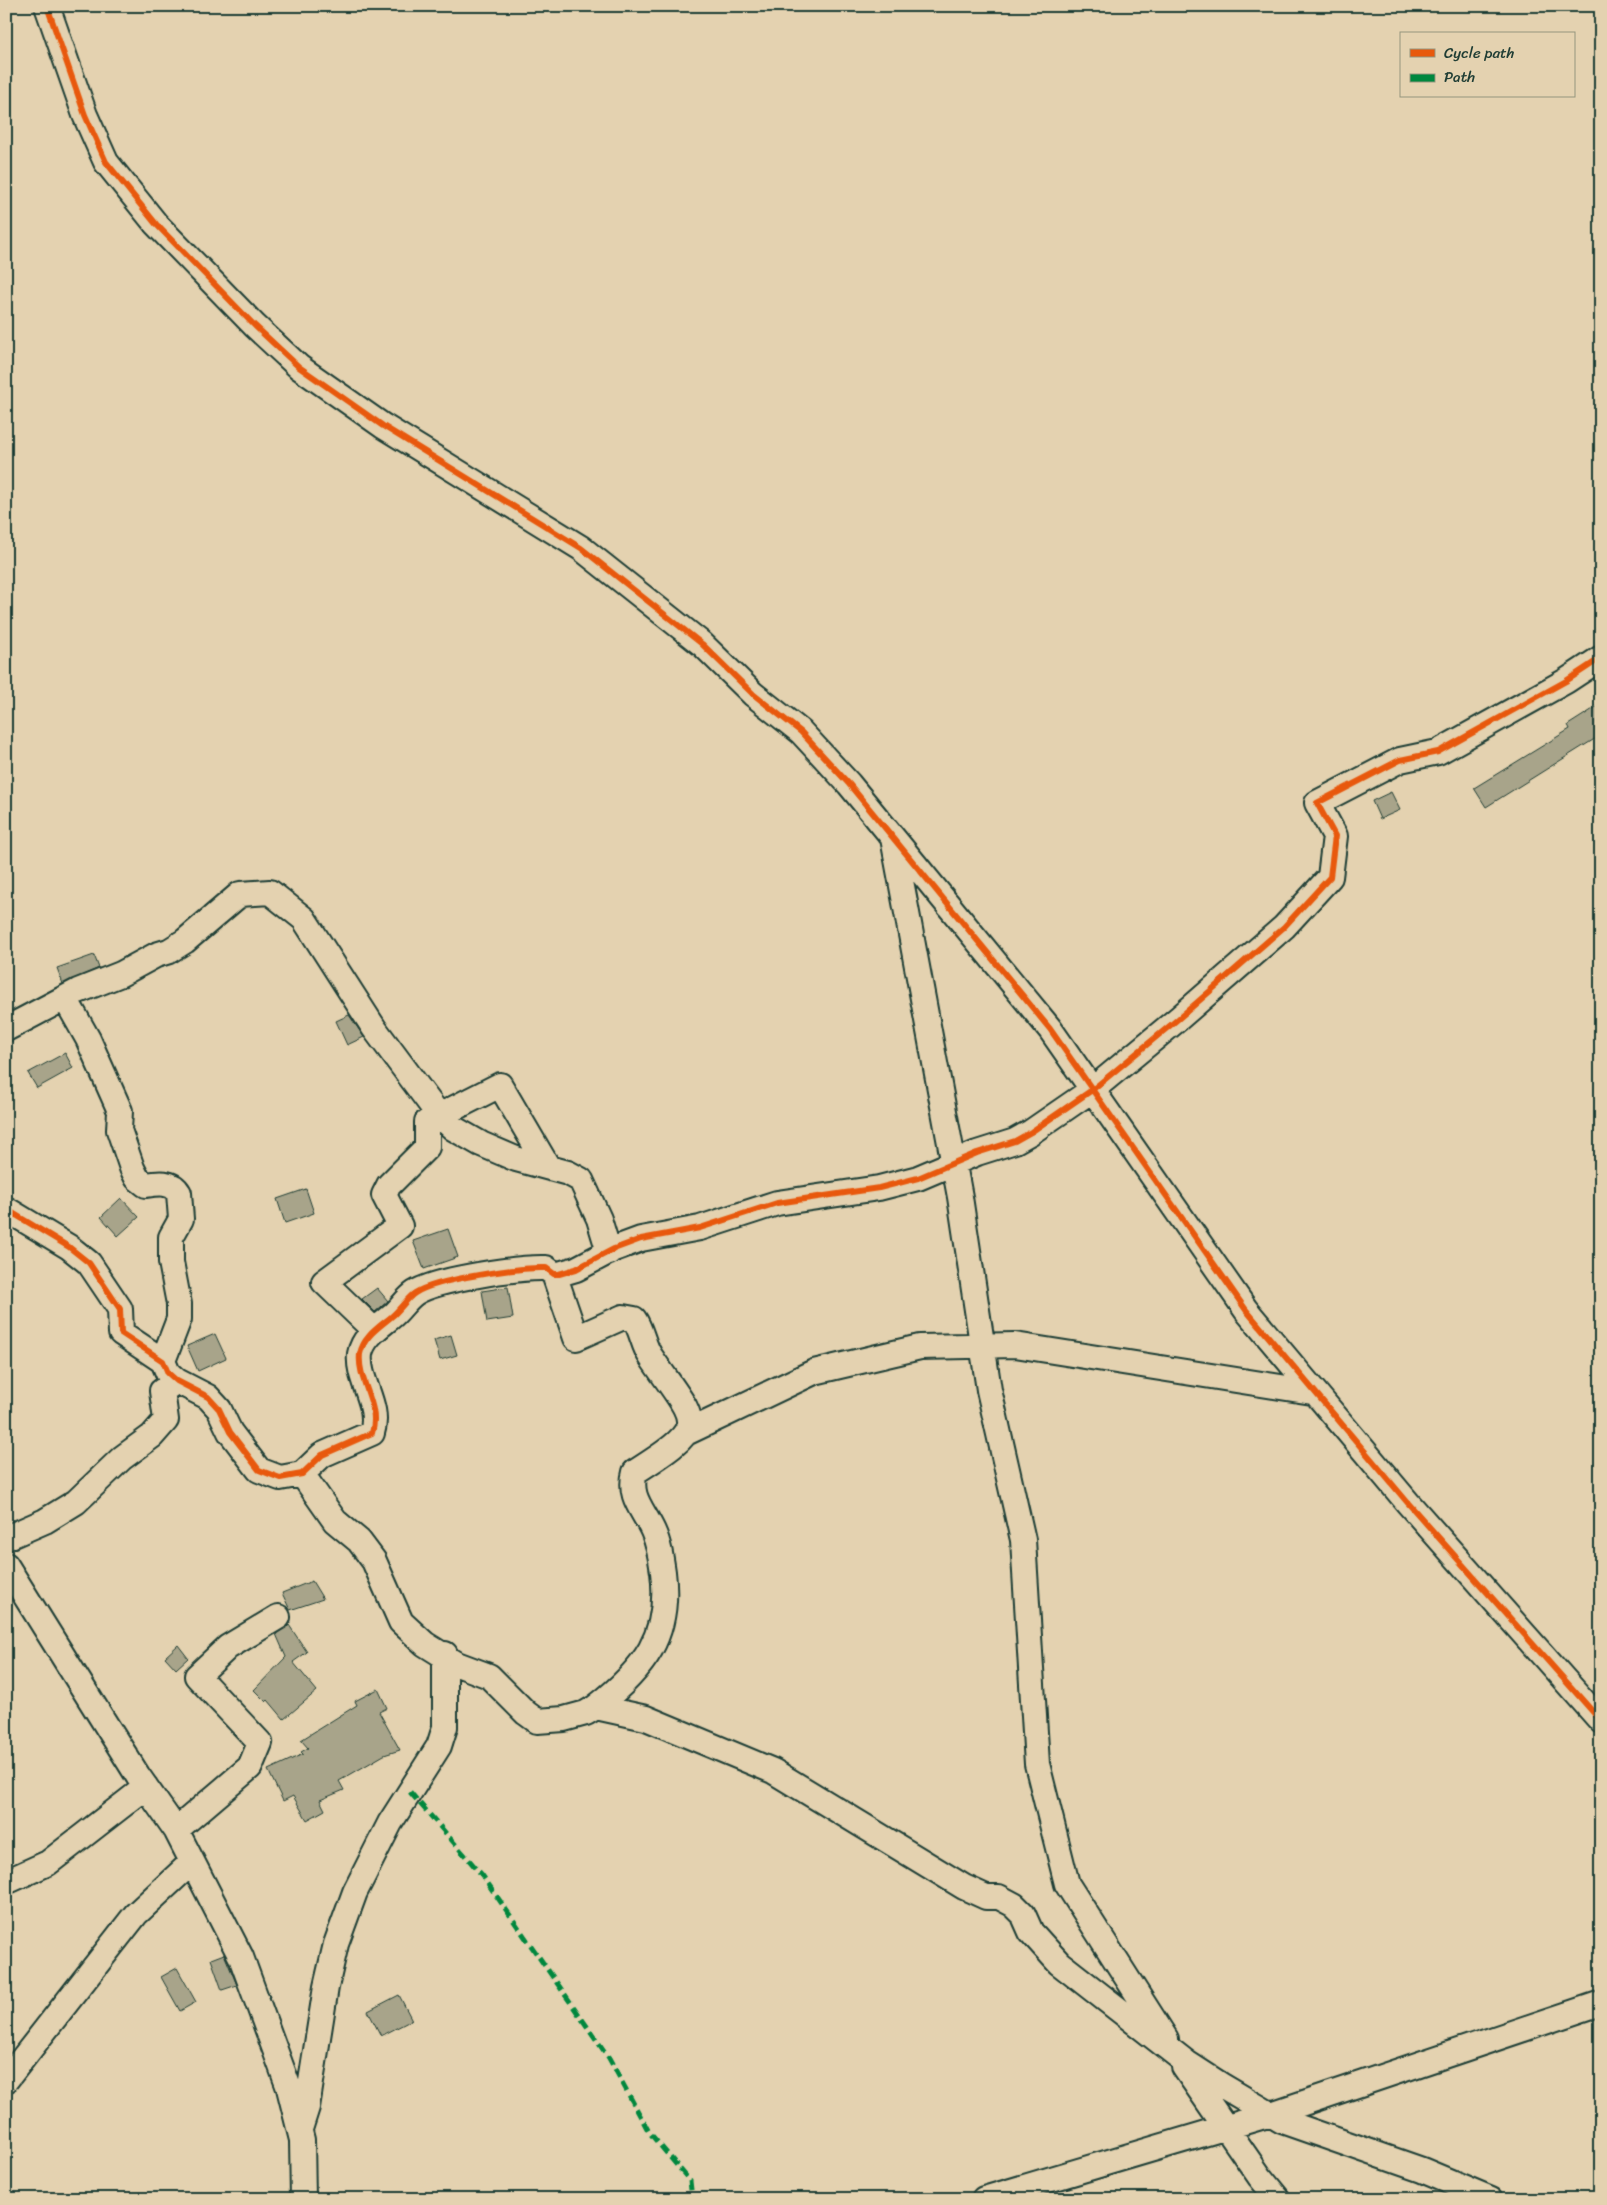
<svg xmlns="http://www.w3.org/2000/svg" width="1607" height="2205" font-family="Sriracha,sans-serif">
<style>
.building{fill:#a8a48a;stroke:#1f3d34}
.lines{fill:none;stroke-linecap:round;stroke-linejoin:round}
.minor-casing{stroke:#1f3d34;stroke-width:28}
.minor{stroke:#e4d2b0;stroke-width:24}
.quiet{stroke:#00873e;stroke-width:5;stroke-dasharray:10 5;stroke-linecap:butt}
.cycleway-casing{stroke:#e4d2b0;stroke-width:9}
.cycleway{stroke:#e8590c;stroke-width:6}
</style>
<rect width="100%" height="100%" fill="#e4d2b0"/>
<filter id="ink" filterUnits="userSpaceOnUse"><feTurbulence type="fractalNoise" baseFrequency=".02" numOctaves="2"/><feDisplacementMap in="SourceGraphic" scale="10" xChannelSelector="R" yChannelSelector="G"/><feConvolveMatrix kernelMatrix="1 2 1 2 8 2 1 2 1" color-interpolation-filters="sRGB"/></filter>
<g filter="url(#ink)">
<path class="building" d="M1601,704V735L1486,807L1474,788L1570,729L1568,725Z
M1391,792L1400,810L1380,819L1372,801Z
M94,955L99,968L63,984L57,968Z
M349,1015L364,1037L347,1045L336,1021Z
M65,1053L73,1068L37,1088L28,1073Z
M306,1189L314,1213L285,1223L277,1199Z
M121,1198L139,1217L118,1236L101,1217Z
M448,1229L458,1257L424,1269L413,1241Z
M508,1287L513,1318L487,1322L482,1291Z
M377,1288L388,1301L375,1312L362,1299Z
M215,1334L226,1358L198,1371L187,1346Z
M451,1335L457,1355L440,1360L434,1340Z
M312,1581L323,1599L290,1610L282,1593Z
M289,1625L307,1652L293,1662L317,1691L284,1719L268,1700L266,1702L254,1690L286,1657L276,1634Z
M178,1645L188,1658L176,1669L165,1657Z
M378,1689L387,1708L379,1712L400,1750L384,1755L339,1781L344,1790L320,1800L325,1810L307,1820L293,1796L283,1801L268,1770L303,1754L301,1752L308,1748L301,1740L357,1705L355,1701Z
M224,1954L237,1985L222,1990L211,1959Z
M177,1968L196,2002L180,2011L161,1977Z
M399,1995L412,2020L381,2036L368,2011Z"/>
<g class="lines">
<defs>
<path id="minor" d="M47,6L85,115L106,162L156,224L255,326L299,367L383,426L581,548L702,644L753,694L801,732L849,784L1050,1029L1246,1310L1408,1503L1601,1721
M893,838L960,1197L989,1390L1023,1540L1037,1764L1067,1884L1166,2039
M65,998L88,1039L120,1111L119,1130L132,1168L137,1178L146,1185C158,1183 172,1181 179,1193L181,1219L171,1237V1262L179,1304V1319L163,1361
M6,1029L78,991L121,974L156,955L169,951L185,941L240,894L270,892L304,919L374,1028L438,1114L453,1128L481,1144L516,1159L568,1173L581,1180L599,1219L609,1252
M6,1209L69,1247L89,1263L120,1309L121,1333L163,1361L168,1373L177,1381L208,1397L219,1409L230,1432L259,1470L280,1478L302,1474L322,1455L372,1433C381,1405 357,1381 360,1354C363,1337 379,1327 391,1317C400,1310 406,1299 415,1293C436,1279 521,1267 546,1268L554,1274H559L576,1269L614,1249L641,1239L700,1228L777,1203L879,1188L918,1178L977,1153L1015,1141L1031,1132L1092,1090L1178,1019L1284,927L1330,877L1335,836L1317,803L1400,760L1438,752L1566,681L1601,658
M554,1274L576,1338L623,1317L634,1319C642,1330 643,1346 651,1357C697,1425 712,1423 635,1472C628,1497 643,1509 653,1531C659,1544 661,1558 663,1572C671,1636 644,1669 596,1707
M374,1330L324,1282L400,1226L384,1195L389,1185L427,1147V1122L500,1085L548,1167
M688,1432L814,1372L920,1347L1015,1345L1312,1392
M302,1474L335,1521L359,1541L374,1561L401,1622L425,1644L457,1664L489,1676L526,1713L537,1721L564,1719L586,1713L596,1707L646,1718L773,1771L964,1887L986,1897H999L1014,1905L1023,1914L1031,1932L1059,1963L1187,2063L1221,2085L1282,2121L1422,2170L1491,2199
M6,1538L45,1521L76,1502L122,1458L152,1436L166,1420L162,1391L177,1381
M6,1565L138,1776L176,1830L241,1957L289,2088L302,2140L303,2199
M176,1830L250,1767L260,1743L197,1676L228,1647L278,1617
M6,1882L48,1863L146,1787
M1184,2067L1260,2177L1278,2199
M6,2080L136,1914L192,1862
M300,2129L307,2107L326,1987L336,1944L355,1892L390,1823L439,1746L445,1727V1654
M984,2199L1271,2114L1601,2003"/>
</defs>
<use href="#minor" class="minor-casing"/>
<use href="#minor" class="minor"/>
<path class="quiet" d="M410,1792L482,1875L609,2058L649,2132L690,2181L692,2199"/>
<defs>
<path id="cycleway" d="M47,6L85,115L106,162L156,224L255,326L299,367L383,426L581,548L702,644L753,694L801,732L849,784L1050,1029L1246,1310L1408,1503L1601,1721
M6,1209L69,1247L89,1263L120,1309L121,1333L163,1361L168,1373L177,1381L208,1397L219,1409L230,1432L259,1470L280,1478L302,1474L322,1455L372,1433C381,1405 357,1381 360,1354C363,1337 379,1327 391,1317C400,1310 406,1299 415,1293C436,1279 521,1267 546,1268L554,1274H559L576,1269L614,1249L641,1239L700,1228L777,1203L879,1188L918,1178L977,1153L1015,1141L1031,1132L1092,1090L1178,1019L1284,927L1330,877L1335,836L1317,803L1400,760L1438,752L1566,681L1601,658"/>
</defs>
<use href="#cycleway" class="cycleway-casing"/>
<use href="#cycleway" class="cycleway"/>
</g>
</g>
<rect width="1607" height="2205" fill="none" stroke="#e4d2b0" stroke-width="25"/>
<rect x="12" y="12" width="1582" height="2180" fill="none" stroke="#1f3d34" stroke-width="2" filter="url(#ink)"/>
<rect x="1400" y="32" width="175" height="65" fill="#e4d2b0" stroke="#95967e"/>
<rect x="1410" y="49" width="25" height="8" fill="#e8590c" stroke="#95967e"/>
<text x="1444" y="58" font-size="15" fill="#1f3d34">Cycle path</text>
<rect x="1410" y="74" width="25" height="8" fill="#00873e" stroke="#95967e"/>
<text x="1444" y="82" font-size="15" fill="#1f3d34">Path</text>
</svg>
